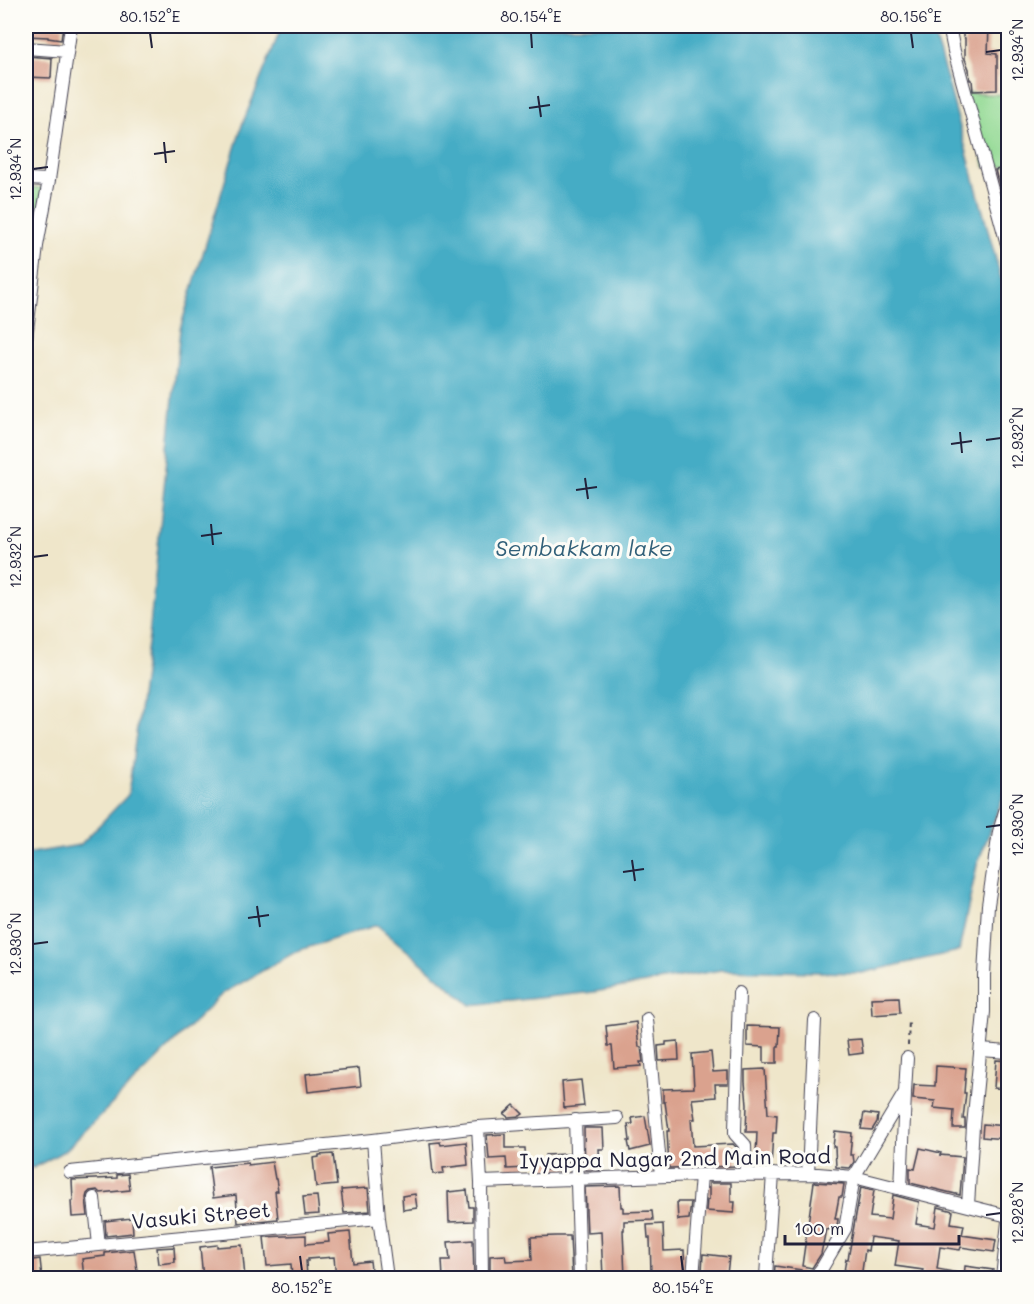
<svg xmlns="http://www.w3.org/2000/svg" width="1034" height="1304" font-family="Mali,sans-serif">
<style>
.green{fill:#92d993;stroke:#5a7e67;stroke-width:1.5}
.water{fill:#45acc5;stroke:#346780;stroke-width:1.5}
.building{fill:#daa28e}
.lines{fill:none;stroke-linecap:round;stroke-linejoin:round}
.minor-casing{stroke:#413f50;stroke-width:14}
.path{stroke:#413f50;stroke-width:2;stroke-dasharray:4.5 4.5;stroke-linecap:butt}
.minor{stroke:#fff;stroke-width:12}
.ticks{fill:none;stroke:#22223b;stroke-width:2}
.labels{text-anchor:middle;stroke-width:6;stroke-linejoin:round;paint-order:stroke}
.street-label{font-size:21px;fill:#22223b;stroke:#fdfcf7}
.water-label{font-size:22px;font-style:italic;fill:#326079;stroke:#fdfcf7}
.neatline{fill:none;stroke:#22223b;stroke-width:2}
.ticks-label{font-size:15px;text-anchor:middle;fill:#22223b}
</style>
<rect width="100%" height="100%" fill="#fdfcf7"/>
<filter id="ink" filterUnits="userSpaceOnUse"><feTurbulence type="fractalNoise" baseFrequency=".0167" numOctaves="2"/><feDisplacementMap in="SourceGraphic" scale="12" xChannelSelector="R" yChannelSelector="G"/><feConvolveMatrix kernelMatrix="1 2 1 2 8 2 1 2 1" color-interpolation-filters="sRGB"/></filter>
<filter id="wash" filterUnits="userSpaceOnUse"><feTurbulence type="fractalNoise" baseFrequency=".008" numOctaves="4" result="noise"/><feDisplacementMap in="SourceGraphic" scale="24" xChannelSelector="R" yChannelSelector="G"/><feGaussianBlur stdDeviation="1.35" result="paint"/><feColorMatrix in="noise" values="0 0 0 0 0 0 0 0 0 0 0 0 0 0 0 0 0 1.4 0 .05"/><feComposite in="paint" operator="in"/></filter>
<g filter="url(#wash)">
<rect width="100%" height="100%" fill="#efe6ca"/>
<path class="green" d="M965,93L1008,95V166L985,167Z
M26,187L44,188L39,216L26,215Z"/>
<path class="water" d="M282,26H931L947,79L1008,304V776L1006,789L977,865L959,951L862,973L721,970L594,992L471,1005L377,925L297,951L222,994L66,1150L33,1168L26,1163V854L80,845L128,795L149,636L180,329L242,125Z"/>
<g id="blocks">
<path class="building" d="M26,26H63L61,40L48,38V37L26,36Z
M963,26H989L988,53L997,54V90L973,91L972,80H970L969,69L965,59V38L963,37Z
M26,56L52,58L51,78L26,77Z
M1004,168L1008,182V219L995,170Z
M899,997L900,1013L872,1015L871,998Z
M636,1022L639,1047H641L643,1062H640L641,1066L614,1068L612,1046H608L606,1026Z
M747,1026L780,1027L779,1047H777V1063H764V1047L747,1046Z
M861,1039L863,1053L849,1055L847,1040Z
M678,1041L679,1060L659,1061L658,1046L666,1045V1042Z
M711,1052L713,1072L728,1071V1084H715L716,1097L692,1099L695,1119H691L693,1146L733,1144L737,1148V1166L669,1168L667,1131H669L665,1102H663V1089L694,1088L692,1054Z
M996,1060L1008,1061V1089L994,1088Z
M936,1066L966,1068L964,1093H966L963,1119H965V1128H953L954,1110L934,1108L935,1101L913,1099L914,1085L935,1086Z
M359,1068L361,1086L308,1092L306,1074Z
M765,1069L768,1114L777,1115L776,1133H773L771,1166H754V1156H756L757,1132H746L747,1105L745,1082V1070Z
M581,1080L584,1106L564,1108L562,1082Z
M514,1105L523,1114L520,1116L508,1117L504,1114Z
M864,1113L878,1115L877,1122L872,1130L861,1129Z
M645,1116L650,1146L630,1151L628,1141H630L628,1124H633L632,1118Z
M983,1124L1006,1126L1005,1139L982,1137Z
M584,1128H603L604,1149H599L600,1170H585Z
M835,1131L852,1133L850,1155H853L854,1162L850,1168L836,1167L835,1147H833Z
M505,1134V1148H525L526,1168L507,1169L506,1158L489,1159L487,1135Z
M440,1142L441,1145L466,1142L468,1165L443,1168L444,1173L433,1174L430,1143Z
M920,1148L941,1153L940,1155L963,1157L960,1195L910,1183V1168L915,1169Z
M333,1154L337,1185L316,1187L313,1158L319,1157V1155Z
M568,1154V1169L545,1170V1155Z
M272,1162L275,1179H276L278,1191H275L278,1219L238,1223L236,1195L213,1198L209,1167L248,1163V1165Z
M128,1174L130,1190L100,1193L97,1190L90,1191L87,1194L86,1198L88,1216L72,1217L71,1201H73L72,1180L117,1178V1175Z
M814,1182L844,1184L842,1197H839L835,1219H838L837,1226L834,1231L826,1229L821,1254L812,1268L802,1266Z
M709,1183H731V1202H735L734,1213L706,1211L707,1200H709Z
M620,1186L621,1207H623V1212L652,1211L653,1220L624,1221V1230H623L625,1277L603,1278L601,1232L587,1233L585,1187Z
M861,1187L874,1190L870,1217L890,1219L893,1195L919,1202L916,1224L935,1227L938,1207L953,1211L951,1223L964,1225L962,1235L996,1240L994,1252L961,1247L960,1250L940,1247L937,1269L959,1273L958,1278H922L923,1270L895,1266L899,1241L870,1237L868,1251L865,1250L861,1278H843L846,1259H848Z
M368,1188L370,1211L344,1213L341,1190Z
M467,1190L469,1207H473V1221L449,1222L448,1192Z
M415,1194L417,1208L403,1210L402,1196Z
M317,1196L319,1214L305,1215L303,1197Z
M677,1202H691L689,1219L678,1220Z
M132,1218L133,1233L106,1236L105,1221Z
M663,1224L664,1251L684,1250L685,1278H660V1273H651L650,1238H648L647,1225Z
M350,1232L353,1263L370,1261L372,1278H336L334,1257L308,1259V1261H306L307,1278H292L291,1264L267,1266L264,1237L306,1235V1244L329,1242L328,1234Z
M556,1236H570L572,1278H490V1256L505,1255L506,1261L532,1260L531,1237Z
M473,1240L474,1278H443L442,1260H450L448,1242Z
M217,1245V1247L242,1245L245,1278H203L200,1247Z
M174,1247L175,1262L159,1264L157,1248Z
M134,1250L138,1277L84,1278L82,1259L105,1256V1253Z
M703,1254L729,1257L727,1274L702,1271Z
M40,1259L42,1278H26V1261Z
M775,1266L801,1270L800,1278H774Z
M965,1266L993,1270L992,1278H964Z"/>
</g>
</g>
<g filter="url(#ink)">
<use href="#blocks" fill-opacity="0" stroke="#413f50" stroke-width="1.5"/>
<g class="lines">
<defs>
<path id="minor" d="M949,26L954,51L1008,248
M26,48L67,51
M26,179L49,180
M26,339L37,246L49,180L71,26
M739,993L735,1130V1134L745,1145L746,1175
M647,1019L661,1176
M981,1050L1008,1052
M575,1120L580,1278
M478,1127L481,1182L482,1278
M373,1140L379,1218L387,1278
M70,1172L373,1140L478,1127L617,1118
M808,1174L815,1020
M481,1182L701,1175L818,1174L854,1177L1008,1216
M901,1189L905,1094
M94,1198L99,1245
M968,1205L973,1126L984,1012V975L988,905L999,832L1008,801
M26,1252L379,1218
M766,1276L773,1174
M693,1278L701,1175
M814,1278L822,1268L845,1229L854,1177L905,1092L907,1058
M1002,1278L1008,1222"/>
</defs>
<use href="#minor" class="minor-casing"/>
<path class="path" d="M908,1046L909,1019"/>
<use href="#minor" class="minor"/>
</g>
</g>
<path class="ticks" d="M150,33L152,48M531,33L532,48M911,33L913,48M986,52L1001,50M538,96L541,117M529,108L550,105M164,142L166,163M154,154L175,151M33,169L48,167M960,432L962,453M986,440L1001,438M951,444L972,441M585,478L588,499M576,490L597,487M211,524L213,545M201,536L222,533M33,557L48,555M986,827L1001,825M632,860L635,881M623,872L644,869M257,906L260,927M248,918L269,915M33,944L48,942M986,1215L1001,1213M300,1256L302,1271M681,1256L683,1271"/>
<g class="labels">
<g class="street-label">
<text transform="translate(675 1159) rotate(-1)" y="7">Iyyappa Nagar 2nd Main Road</text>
<text transform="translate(201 1216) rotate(-5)" y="7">Vasuki Street</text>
</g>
<g class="water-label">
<text x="584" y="556">Sembakkam lake</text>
</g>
</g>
<rect width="1034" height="1304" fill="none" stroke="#fdfcf7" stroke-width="66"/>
<path d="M785 1235v9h174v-9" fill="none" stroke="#22223b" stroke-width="3"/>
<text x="794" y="1235" font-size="18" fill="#22223b" stroke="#fdfcf7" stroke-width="4.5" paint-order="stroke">100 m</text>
<rect x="33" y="33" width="968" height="1238" class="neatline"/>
<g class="ticks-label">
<text x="150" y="22">80.152°E</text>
<text x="531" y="22">80.154°E</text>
<text x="911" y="22">80.156°E</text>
<text transform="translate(1018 50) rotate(-90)" y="5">12.934°N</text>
<text transform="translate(16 169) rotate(-90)" y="5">12.934°N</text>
<text transform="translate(1018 438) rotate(-90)" y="5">12.932°N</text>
<text transform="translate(16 557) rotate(-90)" y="5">12.932°N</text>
<text transform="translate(1018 825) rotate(-90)" y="5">12.930°N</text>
<text transform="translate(16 944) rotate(-90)" y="5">12.930°N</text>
<text transform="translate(1018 1213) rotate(-90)" y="5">12.928°N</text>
<text x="302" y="1293">80.152°E</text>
<text x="683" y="1293">80.154°E</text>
</g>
</svg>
